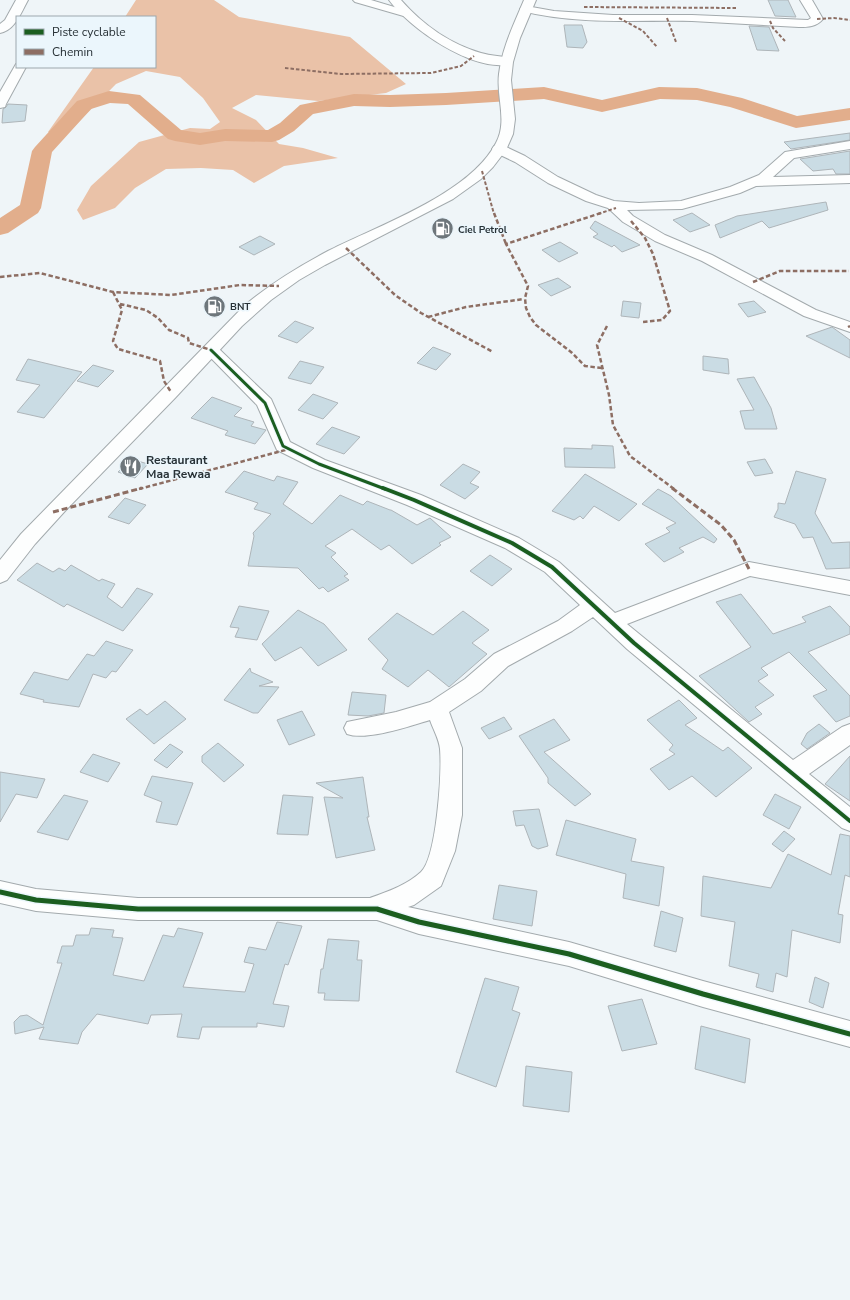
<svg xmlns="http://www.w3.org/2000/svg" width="850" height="1300" font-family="'Nunito Sans',sans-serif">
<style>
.forest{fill:#eac2a8}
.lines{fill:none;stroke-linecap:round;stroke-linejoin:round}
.river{fill:#e2ae8c;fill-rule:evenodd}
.building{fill:#cadce4;stroke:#aeb5b9}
.minor-casing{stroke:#a3aaad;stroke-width:2}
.tertiary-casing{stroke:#a3aaad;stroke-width:2}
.trunk-casing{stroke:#a3aaad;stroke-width:2}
.minor{fill:#fdfefe;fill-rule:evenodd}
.tertiary{fill:#fdfefe;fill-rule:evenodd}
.trunk{fill:#fdfefe;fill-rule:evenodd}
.quiet-far2{stroke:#8d6e63;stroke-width:2;stroke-dasharray:3.5 2;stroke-linecap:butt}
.quiet-far1{stroke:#8d6e63;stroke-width:2.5;stroke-dasharray:4.5 2.5;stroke-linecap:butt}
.quiet{stroke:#8d6e63;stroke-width:3;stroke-dasharray:6 3;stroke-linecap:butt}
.cycleway-far2-casing{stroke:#ebf6fc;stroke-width:5}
.cycleway-far1-casing{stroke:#ebf6fc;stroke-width:6}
.cycleway-casing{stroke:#ebf6fc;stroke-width:8}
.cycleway-far2{stroke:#1b5e20;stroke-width:3}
.cycleway-far1{stroke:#1b5e20;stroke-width:4}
.cycleway{stroke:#1b5e20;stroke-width:5}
.labels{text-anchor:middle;stroke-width:3;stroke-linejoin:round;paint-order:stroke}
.far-poi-label{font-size:10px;font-weight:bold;fill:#283237;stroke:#ebf6fc;text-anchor:start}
.poi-label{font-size:12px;font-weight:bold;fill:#283237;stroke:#ebf6fc;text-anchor:start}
</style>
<rect width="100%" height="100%" fill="#eff5f8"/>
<path class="forest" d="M136,0H214L239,17L350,37L406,84L386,93L318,101L256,95L232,108L256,120L279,144L303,148L338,158L284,166L254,183L233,170L201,168L166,169L135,188L115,208L83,220L77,210L91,186L139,142L190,128L210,129L220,122L203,98L180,77L146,71L116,84L63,138L48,132L94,67H155V17H125Z"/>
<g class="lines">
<path class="river" d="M544,87L602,100L659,87L697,88L742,98L797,116L850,108V120L796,128L730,107L697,100L660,99L602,112L544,99L446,105L390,107L354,106L313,114L294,131L279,140L272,142L225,141L200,145L175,141L168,139L128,104L110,103L91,109L52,152L41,208L38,213L8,233L0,235V218L20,205L32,151L35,147L77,101L109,91L140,95L181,130L200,133L225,129L268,130L280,123L300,105L354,94L390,95L446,93Z"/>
</g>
<path class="building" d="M768,0H788L796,17L775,16Z
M564,25H582L587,42L583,48L567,47Z
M749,26L769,27L779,51L757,50Z
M8,104L27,105L25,121L2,123L3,109L6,107Z
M850,133V140L791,149L784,142Z
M850,151V174H836L833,169L813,171L800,159Z
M826,202L828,210L769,228L762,221L720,238L715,225L737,216Z
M692,213L710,225L690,232L673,220Z
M595,221L640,245L622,252L614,245L612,247L593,237L598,234L590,228Z
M260,236L275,244L254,255L239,247Z
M560,242L578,253L559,262L542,250Z
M558,278L571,287L551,296L538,285Z
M623,301L641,303L639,318L621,316Z
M754,301L766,312L748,317L738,304Z
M295,321L314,328L297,343L278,336Z
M832,327L850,340V358L806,336Z
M433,347L451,354L436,370L417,363Z
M703,356L728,359L729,374L703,370Z
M28,359L82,372L44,418L17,412L40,385L16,380Z
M300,361L324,367L311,384L288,378Z
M93,365L114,371L98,387L77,381Z
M754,377L771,408L777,429H745L740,411L754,410L737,379Z
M313,394L338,403L323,419L298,410Z
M212,397L242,408L234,416L254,422L251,426L266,430L255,444L225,435L228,431L191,418Z
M332,427L360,437L344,454L316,444Z
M592,445L613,446L615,468L565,467L564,448L592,449Z
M131,459L148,464L135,478L118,472Z
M765,459L773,473L755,476L747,462Z
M463,464L480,472L470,483L479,487L465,499L440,485Z
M244,471L274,481L277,476L298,482L283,504L312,524L340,495L363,505L367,501L390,510H391L417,525L430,518L451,537L439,543L441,545L412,564L389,545L381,550L352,529L325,546L336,553L331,557L348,574L344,576L349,580L328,592L323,587L319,589L298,568L248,566L254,536L253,533L271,514L254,509L258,503L225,492Z
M796,471L826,479L815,513L832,543L850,542V568L826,569L813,537L803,538L795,524L774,517L778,509V503L785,504Z
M585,474L637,504L619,521L594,506L583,519L580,516L574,520L552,511Z
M658,489L671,496L717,539L714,543L703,537L679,548L684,552L664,562L645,544L670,532L666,528L676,523L642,504Z
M125,498L146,505L129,524L108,517Z
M490,555L512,569L492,586L470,571Z
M37,563L53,572L59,568L65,571L71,565L99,581L102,579L115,584L107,597L122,608L137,588L153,594L123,631L67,604L64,607L17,580Z
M741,594L773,634L806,622L802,617L830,606L850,627V634L808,652L850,696V716L836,722L813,696L827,690L789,652L761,668L768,675L758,681L774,695L755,707L762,714L749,722L699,676L751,647L716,602Z
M239,606L269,611L257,640L235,637L239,628L230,627Z
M298,610L324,624L347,650L318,666L301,647L275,661L262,644Z
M463,611L489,630L472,643L487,654L449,687L428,670L408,687L382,669L388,660L368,639L397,613L433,635Z
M106,641L133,650L116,672L112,671L106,678L93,674L79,707L43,702L44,700L20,694L34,672L68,680L87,654L94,656Z
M250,668L251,672L273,682L259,686L279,687L258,713H253L224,700Z
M352,692L386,695L384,713L368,716L348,715Z
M679,700L697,718L685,725L723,751L728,747L752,768L716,797L692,776L669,790L650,769L675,754L669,750L673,745L647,720Z
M165,701L186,719L154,744L126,719L140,709L147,715Z
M302,711L315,735L289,745L277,720Z
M504,717L512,729L489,739L481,728Z
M554,719L570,740L544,752L591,794L575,806L548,783V778L519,736Z
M819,724L830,733L807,749L801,744L807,733Z
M218,743L244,765L224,782L202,762V756Z
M170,744L183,752L167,768L154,760Z
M93,754L120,763L108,782L80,772Z
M850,756V801L825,784Z
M0,772L45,779L37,798L16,794L0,822Z
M152,776L193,783L177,825L156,822L162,802L144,795Z
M363,777L369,817H367L375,850L336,858L324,797L343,798L316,783Z
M775,794L801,807L789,829L763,815Z
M64,795L88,801L68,840L37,832Z
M283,795L313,797L308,835L277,834Z
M539,809L548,846L538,849L532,846L524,825L516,826L513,811Z
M566,820L636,839L631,861L664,867L659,906L623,898L626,874L556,855Z
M784,831L795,839L783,852L772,844Z
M840,834L850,836V877L845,875L838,914L843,915L840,943L792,930L787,977L776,973L773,992L756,987L759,974L729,966L735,922L701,916L703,876L771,888L788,854L831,875Z
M499,885L537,891L532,926L493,919Z
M661,911L683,918L676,952L654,946Z
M277,922L302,926L288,965L285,964L273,1004L289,1006L284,1027L257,1023V1027H202L199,1039L177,1037L182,1014L151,1015L148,1024L97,1014L82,1032L78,1044L39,1039L44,1027L15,1034L14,1022L20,1016L27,1015L43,1025L62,963H57L62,946H73L76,935H89L91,928L114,930L112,937L123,938L113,975L144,981L163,935L174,937L178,928L203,933L183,987L245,992L254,964L244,962L249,947L266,950Z
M328,939L359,941L357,960H362L359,1001L324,1000L325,993H318L321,969H323Z
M815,977L829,983L823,1008L809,1002Z
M485,978L519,987L512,1010L520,1013L496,1087L456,1072Z
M642,999L657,1044L622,1051L608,1006Z
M701,1026L750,1039L745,1083L695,1069Z
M526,1066L572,1072L569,1112L523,1106Z"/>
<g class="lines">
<defs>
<path id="minor" d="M16,0H28C21,13 15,30 0,33V24L5,20Z
M353,0H371L411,12L413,14L411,16L407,17L355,2Z
M800,0H812L823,19C816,27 808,27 799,27C763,25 728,23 692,21C636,20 578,25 522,11L520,9L522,7L526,6L554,11L613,15H692L808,20L811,18Z
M16,64H17V67H26L6,104L5,107L0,108V92Z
M850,141V149L794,158L773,177L850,175V183L756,186L740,193L682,209L627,210L633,216L665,235L712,255L816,310L850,322V332L804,316L702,261L655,241L623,222L608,208L586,201L548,183L515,162L494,152L492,149L494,146H504L525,156L558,177L596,195L614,201L639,203L681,201L730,187L759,175L785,152Z
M211,345L217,347L271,399L290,442L325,460L421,495L519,538L559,562L615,613L749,562L850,581V595L750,576L627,624L793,760L842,727L850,724V745L809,774L850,807V831L842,828L627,649L593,617L572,631L508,666L481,691L449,712L462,748V815L455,851L441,886L414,905L408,907L569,942L703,981L850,1021V1047L703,1007L569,966L419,934L377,920H138L36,911L0,903V881L36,889L138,898H370C389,891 407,885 421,872C437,857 442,771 440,749C439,739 433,729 430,720C410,726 367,741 347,734L344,728L347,722L396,712L430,702L465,679L494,654L558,621L580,605L545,572L505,548L407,505L313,468L277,450L257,405L203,350L205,347Z"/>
<path id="tertiary" d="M389,0H401C422,24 450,44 481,53C491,56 501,56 511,58L513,61L511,64C474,73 410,29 389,0Z"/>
<path id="trunk" d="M524,0H536L520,38L513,62L511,80L515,119L513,134L506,150L493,167L481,179L453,199L325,265L299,280L271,300L242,326L175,398L65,511L35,544L7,580L0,583V560L21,534L244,306C270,284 298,267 328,251C377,226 470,194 496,143C508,121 496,97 499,74C502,48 514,24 524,0Z"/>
</defs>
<use href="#minor" class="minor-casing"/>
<use href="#tertiary" class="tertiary-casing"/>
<use href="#trunk" class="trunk-casing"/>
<use href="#minor" class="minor"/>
<use href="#tertiary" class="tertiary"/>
<use href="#trunk" class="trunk"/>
<path class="quiet-far2" d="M584,7L737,8
M619,18L643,31L657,47
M667,18L676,42
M817,19L834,18L850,20
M770,21L773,28L785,41
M285,68L341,74L431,73L461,66L474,56
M482,171L494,214
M598,214L616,208"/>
<path class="quiet-far1" d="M494,213L506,244
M601,213L506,244L528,286L525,298L526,308L530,317L536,325L571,352L585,366L602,368
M631,221L645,238L653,254L670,311L662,320L643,322
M346,248L395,295L421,313L493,352
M0,277L40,273L113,292L171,295L240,285L279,286
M753,282L780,271H849
M113,292L122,310L113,341L118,349L160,361L164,381L171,392
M120,304L146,310L158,318L169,330L188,338L189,343L211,350
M428,317L466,307L524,299
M607,326L597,345L609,395L613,425L630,456L674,489
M848,327L850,326
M139,489L289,449"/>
<path class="quiet" d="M672,488L721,525L734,540L749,569
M53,512L142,488"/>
<defs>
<path id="cycleway-far2" d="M211,350L265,403L283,446L319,464L385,489"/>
<path id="cycleway-far1" d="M383,488L414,500L512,543L552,567L634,643L850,821"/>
<path id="cycleway" d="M0,892L36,900L138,909H377L419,922L569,954L703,994L850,1034"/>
</defs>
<use href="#cycleway-far2" class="cycleway-far2-casing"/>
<use href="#cycleway-far1" class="cycleway-far1-casing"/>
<use href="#cycleway" class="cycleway-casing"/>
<use href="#cycleway-far2" class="cycleway-far2"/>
<use href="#cycleway-far1" class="cycleway-far1"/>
<use href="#cycleway" class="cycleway"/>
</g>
<defs>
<symbol id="fuel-disc" viewBox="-11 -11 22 22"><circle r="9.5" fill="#6e767b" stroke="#ebf6fc"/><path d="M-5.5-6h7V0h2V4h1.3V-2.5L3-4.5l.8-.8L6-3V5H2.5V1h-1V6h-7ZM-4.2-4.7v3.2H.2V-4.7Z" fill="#fff"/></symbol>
<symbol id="restaurant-disc" viewBox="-11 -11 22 22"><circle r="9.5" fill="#6e767b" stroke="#ebf6fc"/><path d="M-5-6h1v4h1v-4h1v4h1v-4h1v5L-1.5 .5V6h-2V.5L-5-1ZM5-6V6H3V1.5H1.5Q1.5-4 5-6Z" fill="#fff"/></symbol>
</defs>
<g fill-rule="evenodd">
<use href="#fuel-disc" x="430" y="216" width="25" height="25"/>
<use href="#fuel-disc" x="202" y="294" width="25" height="25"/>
<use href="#restaurant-disc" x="118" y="454" width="25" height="25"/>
</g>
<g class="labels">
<g class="far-poi-label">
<text x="458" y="233">Ciel Petrol</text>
<text x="230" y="310">BNT</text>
</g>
<g class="poi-label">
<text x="146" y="464">Restaurant<tspan x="146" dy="14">Maa Rewaa</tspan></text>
</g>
</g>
<rect x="16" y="16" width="140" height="52" fill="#ebf6fc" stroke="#9da8ad"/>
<rect x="24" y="29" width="20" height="6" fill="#1b5e20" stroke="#9da8ad"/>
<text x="52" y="36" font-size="12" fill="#283237">Piste cyclable</text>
<rect x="24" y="49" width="20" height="6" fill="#8d6e63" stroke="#9da8ad"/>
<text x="52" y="56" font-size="12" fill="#283237">Chemin</text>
</svg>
